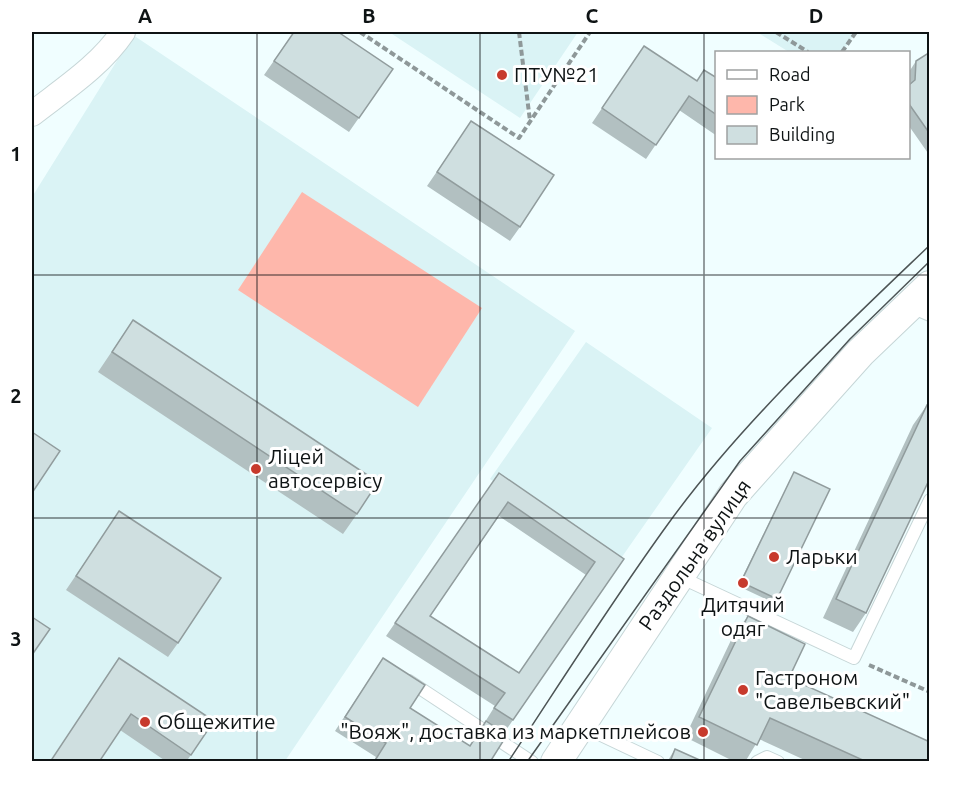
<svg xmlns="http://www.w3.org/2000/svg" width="961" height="793" font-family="Ubuntu,sans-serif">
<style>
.built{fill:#daf3f5}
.green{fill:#feb7ab}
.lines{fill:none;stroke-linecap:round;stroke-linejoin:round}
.service-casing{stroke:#c6d6d7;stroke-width:14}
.minor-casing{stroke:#c6d6d7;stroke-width:26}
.tertiary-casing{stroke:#c6d6d7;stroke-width:32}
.path{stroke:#8e9899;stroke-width:4;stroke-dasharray:6 3;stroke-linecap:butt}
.service{stroke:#fff;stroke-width:12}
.minor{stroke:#fff;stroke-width:24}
.tertiary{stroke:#fff;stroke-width:30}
.tram{stroke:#4d5455;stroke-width:1.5}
.wall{fill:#b2c0c1;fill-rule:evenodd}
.building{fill:#cfdfe0;stroke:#919c9d;stroke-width:1.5;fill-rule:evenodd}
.grid{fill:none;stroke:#0e1314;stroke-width:1.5;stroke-opacity:0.55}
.poi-dot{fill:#c73a2d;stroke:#fff;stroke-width:2}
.labels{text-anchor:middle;stroke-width:6;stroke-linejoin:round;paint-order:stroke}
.poi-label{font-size:21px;fill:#0e1314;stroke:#fff;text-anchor:start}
.street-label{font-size:21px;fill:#0e1314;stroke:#fff}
.neatline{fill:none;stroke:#0e1314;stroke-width:2}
.grid-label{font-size:20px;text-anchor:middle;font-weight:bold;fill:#0e1314}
</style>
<rect width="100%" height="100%" fill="#f0feff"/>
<path class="built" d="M389,32H578L520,118Z
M757,32H856L842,52H789Z
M133,35L575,331L285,761H32V197Z
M586,342L712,428L617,564L490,479Z"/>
<path class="green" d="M302,192L482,308L418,407L238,290Z"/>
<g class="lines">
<defs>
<path id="service" d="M909,306L930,315
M680,577L854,658L930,500
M409,681L532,762
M580,725L658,762
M757,762L767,757L778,762"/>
<path id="minor" d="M32,114C64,89 100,66 123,32"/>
<path id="tertiary" d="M556,762L733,495L860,353L930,286"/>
</defs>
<use href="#service" class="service-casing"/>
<use href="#minor" class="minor-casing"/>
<use href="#tertiary" class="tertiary-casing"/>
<path class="path" d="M360,32L519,138L590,32
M519,32L530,121
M776,32L808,52
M842,52L856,32
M869,665L930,692"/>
<use href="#service" class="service"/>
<use href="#minor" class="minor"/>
<use href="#tertiary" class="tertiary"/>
<path class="tram" d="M508,762C561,682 612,601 668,524C741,423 840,331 930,245
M527,762L740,461L850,339L930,261"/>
</g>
<path class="wall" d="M294,32L393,69L349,132L264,75Z
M644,46L696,81L717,78V136L679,110L646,159L592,123Z
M930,52V156L909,126V72L916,61Z
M462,135L520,227L510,241L427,186Z
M133,320L357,514L343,534L98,372Z
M927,405L866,613L853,632L823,618L913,425Z
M794,472L777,599L774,603L738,586Z
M499,473L624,559L504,733L490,762H373L376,757L335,731L383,658L410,708L470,746L495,706L386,636ZM499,516L586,575L519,673L430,616Z
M110,525L178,643L168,657L66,590Z
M748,616L789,678L930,762H809L759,739L745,762H735L685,737L733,636Z
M109,673L214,721L186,762H167L120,730Z
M675,749L704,762H667Z"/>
<path class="building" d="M294,32H338L393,69L359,118L274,61Z
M644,46L697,81L704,70L717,78V115L689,96L656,145L602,108Z
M930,52V134L909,104V85L915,80L916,61Z
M471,121L554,175L520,227L437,172Z
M133,320L378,482L357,514L112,352Z
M927,405L930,406V478L866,613L836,599Z
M32,432L60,451L32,493Z
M794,472L830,489L777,599L741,582Z
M499,473L624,559L513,720L494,708L505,693L395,623ZM508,502L595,562L519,673L430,616Z
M119,511L221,578L178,643L76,576Z
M748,616L805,644L789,678L930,742V762H867L770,718L757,745L699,717Z
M32,617L50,629L34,652L32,650Z
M119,658L214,721L191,755L131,714L99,762H50Z
M383,658L425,685L410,708L470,746L486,721L507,735L490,762H374L386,743L345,717Z
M675,749L704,762H670Z"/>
<path class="grid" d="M257,32V762M480,32V762M704,32V762M32,275H930M32,518H930"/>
<g class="poi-dot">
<circle cx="502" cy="75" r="6"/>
<circle cx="256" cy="469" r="6"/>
<circle cx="774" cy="557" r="6"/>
<circle cx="743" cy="583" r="6"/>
<circle cx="743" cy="690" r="6"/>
<circle cx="145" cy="722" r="6"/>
<circle cx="703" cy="732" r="6"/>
</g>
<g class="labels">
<g class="poi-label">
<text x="514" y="82">ПТУ№21</text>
<text x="268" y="464">Ліцей<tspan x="268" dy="24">автосервісу</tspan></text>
<text x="786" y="564">Ларьки</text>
<text x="743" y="612" text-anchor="middle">Дитячий<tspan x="743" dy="24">одяг</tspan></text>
<text x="755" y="685">Гастроном<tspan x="755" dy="24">"Савельевский"</tspan></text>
<text x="157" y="729">Общежитие</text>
<text x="691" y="739" text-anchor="end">"Вояж", доставка из маркетплейсов</text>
</g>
<g class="street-label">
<text transform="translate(695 555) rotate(-55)" y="7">Раздольна вулиця</text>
</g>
</g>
<rect width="961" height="793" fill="none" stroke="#ffffff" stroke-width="66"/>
<rect x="715" y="51" width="195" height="108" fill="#ffffff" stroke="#9fa1a1" stroke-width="1.5"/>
<rect x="727" y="70" width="30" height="9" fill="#ffffff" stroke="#9fa1a1" stroke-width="1.5"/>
<text x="769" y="81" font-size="18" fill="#0e1314">Road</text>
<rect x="727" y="96" width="30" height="18" fill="#feb7ab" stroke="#9fa1a1" stroke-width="1.5"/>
<text x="769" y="111" font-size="18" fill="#0e1314">Park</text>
<rect x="727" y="126" width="30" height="18" fill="#cfdfe0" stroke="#9fa1a1" stroke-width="1.5"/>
<text x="769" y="141" font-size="18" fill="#0e1314">Building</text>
<rect x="33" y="33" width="895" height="727" class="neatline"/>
<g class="grid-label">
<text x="145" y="23">A</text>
<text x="369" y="23">B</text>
<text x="592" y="23">C</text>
<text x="816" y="23">D</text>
<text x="16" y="161">1</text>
<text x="16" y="403">2</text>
<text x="16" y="646">3</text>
</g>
</svg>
